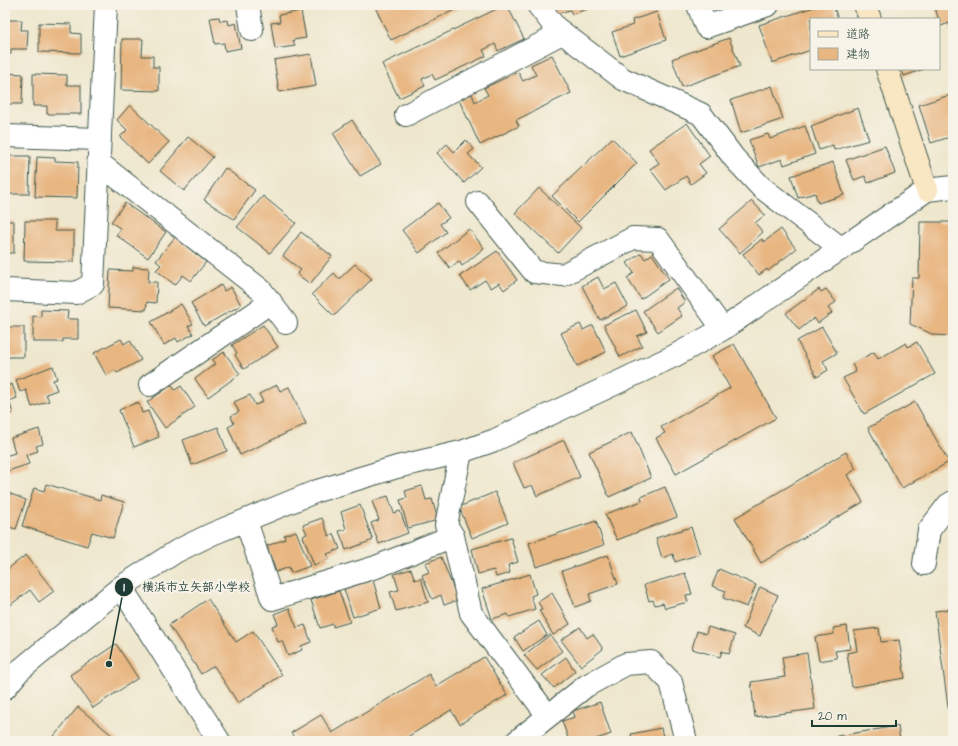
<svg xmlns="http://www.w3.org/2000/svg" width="958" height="746" font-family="'Architects Daughter','Klee One',sans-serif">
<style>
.building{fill:#e8b681}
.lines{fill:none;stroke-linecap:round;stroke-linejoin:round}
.street-casing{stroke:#3e564b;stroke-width:24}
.secondary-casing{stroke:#3e564b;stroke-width:24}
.street{stroke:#fff;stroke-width:22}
.secondary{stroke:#f9e7c3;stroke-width:22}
.leader{fill:none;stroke:#1f3d34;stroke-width:1.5}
.callout-dot{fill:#1f3d34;stroke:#f7f3e8;stroke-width:1.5}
.mark-label{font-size:12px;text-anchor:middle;font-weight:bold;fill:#fff}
.callout-label{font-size:12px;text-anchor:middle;font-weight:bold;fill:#1f3d34;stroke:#f7f3e8;stroke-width:4;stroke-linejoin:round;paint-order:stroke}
</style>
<rect width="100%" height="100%" fill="#f7f3e8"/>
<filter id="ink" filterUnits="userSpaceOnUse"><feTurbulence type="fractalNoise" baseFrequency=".025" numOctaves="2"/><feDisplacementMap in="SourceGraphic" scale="8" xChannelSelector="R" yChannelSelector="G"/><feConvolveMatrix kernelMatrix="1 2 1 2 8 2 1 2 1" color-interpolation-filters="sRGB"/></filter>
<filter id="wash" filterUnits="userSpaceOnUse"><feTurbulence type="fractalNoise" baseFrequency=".012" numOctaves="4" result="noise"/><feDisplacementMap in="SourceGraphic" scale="16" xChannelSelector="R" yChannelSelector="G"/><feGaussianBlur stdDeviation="0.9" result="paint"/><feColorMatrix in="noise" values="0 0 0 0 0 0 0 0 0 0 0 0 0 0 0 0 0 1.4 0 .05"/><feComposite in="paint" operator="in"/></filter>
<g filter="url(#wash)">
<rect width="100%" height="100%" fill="#eee7cd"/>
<g id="blocks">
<path class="building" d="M374,5H465L391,40Z
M505,5H507L524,39L498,51L495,44L483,50L486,56L435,80L432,74L422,79L425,86L399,98L382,64Z
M552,5H600L572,14L570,10L555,14Z
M820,5H833L838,19H811V50L772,63L759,25Z
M934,5H953V34L949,23L941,26Z
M301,11L306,38L293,40L295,46L275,49L271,23L280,22L279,15Z
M657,12L666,40L620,56L612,32L633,25L632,20Z
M219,17L220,21L228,20L229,25L236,23L241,48L225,51L224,43L215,44L210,18Z
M5,20H22L21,30H28L27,49H11V54H5Z
M39,23L71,24V33L81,34V53L39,52Z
M729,38L740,66L682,87L672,59Z
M122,39H143L142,56H153V67H159V91L121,90Z
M311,54L316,86L279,92L274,60Z
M552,55L571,93L516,120L519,126L480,145L459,100L472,94L475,102L488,95L484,88L518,72L523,81L536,75L531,65Z
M902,69H924L904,76Z
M5,73L23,74L22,104H5Z
M33,74L67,75V85H81V114H47V106H33Z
M772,86L783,119L741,133L731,100Z
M953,94V136L931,143L919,105Z
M130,105L169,142L148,164L120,137L127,130L117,120Z
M858,108L869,140L834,150L833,145L819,150L811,126Z
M352,120L381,164L360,176L333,133Z
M687,123L710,156L699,164L706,173L691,184L686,176L666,190L650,169L659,163L649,149Z
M805,126L815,154L784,165L782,159L759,167L749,140L768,134L770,139Z
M188,137L213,157L184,191L160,171Z
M612,138L637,163L578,222L552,196Z
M466,140L474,149L468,154L481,167L464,183L437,153L447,144L454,152Z
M885,146L895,173L868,183L865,176L854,180L846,160Z
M5,156H30L29,194H5Z
M37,157L55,158V161L78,162L77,198L35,197Z
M833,162L844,195L818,203L815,193L798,198L791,176Z
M225,168L255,190L234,219L204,200Z
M539,188L581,228L558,253L515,213Z
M263,196L296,223L270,253L237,227Z
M752,201L765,215L755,223L763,232L740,253L719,229Z
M125,203L166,232L148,258L116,235L121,229L111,222Z
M438,203L449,218L440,224L446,232L419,253L402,230Z
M5,221H14V253H5Z
M25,221H55V231H74V262L24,261Z
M920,222H953V336L934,335L910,324L912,278H919Z
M469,229L484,248L462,266L459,261L450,268L438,253Z
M781,229L796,249L768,271L767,269L759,275L743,254L762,239L764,242Z
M301,232L332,256L310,284L297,274L301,270L283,256Z
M175,237L206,262L191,281L183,275L175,285L156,270L161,265L156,261Z
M497,251L517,280L504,290L499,283L491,288L485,280L470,290L460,276Z
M641,253L645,259L652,254L669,279L641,299L627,278L634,273L627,263Z
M355,264L372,279L334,316L312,294L334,273L339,279Z
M133,267L149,268L148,282H157L156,303L147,302L146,310L108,308L110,270L133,271Z
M598,277L604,289L616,283L628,306L600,320L582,286Z
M221,285L224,291L231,287L241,305L204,326L191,303Z
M676,288L685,302L677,308L682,316L658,332L643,311Z
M819,289L821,292L826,289L836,302L828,308L832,313L818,323L814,318L799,330L786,313Z
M181,304L193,324L188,326L193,334L178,342L176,338L164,345L151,322Z
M41,310L68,311L67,319H78V339H63V342H33V316L41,317Z
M636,310L647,332L637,336L642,346L620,357L604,325Z
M580,324L583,330L593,325L606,352L577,366L561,333Z
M263,325L278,347L244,369L235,355L237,353L232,345Z
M5,327H24V357H8V360H5Z
M822,327L837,353L823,361L828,370L817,377L797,341Z
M121,339L124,344L130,340L141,360L117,373L115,370L106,375L94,353Z
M917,342L935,374L864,414L843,378L856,372L852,364L874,352L878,359L906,343L908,347Z
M734,344L776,418L676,474L656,438L665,433L661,427L730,388L712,356Z
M224,352L240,374L208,397L195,379L215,364L212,360Z
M53,366L57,379L53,380L57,390L46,394L49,401L32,407L26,390L20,392L16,380Z
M12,384L17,398L9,401L13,413L5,416V387Z
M172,385L175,390L181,386L195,407L165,428L147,402Z
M277,385L280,391L289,387L306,424L240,455L228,427L234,424L231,416L239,412L234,402L250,395L255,405L263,402L259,394Z
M138,402L142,413L148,411L159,437L134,447L119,410Z
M915,402L949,462L902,488L868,428Z
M218,427L227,451L192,465L183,440Z
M39,429L43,444L36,446L38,451L26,455L29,464L5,472V456L15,453L11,438Z
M632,432L651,478L609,497L589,452Z
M564,440L580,477L537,496L532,485L524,488L513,463Z
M846,452L856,469L847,475L863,502L761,563L735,518Z
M46,484L100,500L101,495L124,502L113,538L92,532L87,546L22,526L34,488L44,491Z
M422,486L426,500L432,499L438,520L408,528L400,500L407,498L405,491Z
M665,487L677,517L617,540L605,514L642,501L641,497Z
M6,492L26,500L16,529L5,526Z
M495,492L508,523L472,538L459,507Z
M388,496L394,513L400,511L408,533L379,544L371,523L379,520L372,501Z
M360,505L373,540L346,550L339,531L346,529L341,512Z
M322,518L329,536L334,534L340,549L327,554L329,559L314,565L303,536L307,534L303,525Z
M596,521L604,545L536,567L529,543Z
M691,527L700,554L675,562L673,554L662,558L656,538Z
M296,531L310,566L291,573L289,567L276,572L267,546L285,539L284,535Z
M511,538L518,562L508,565L510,573L496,577L494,570L478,574L472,549Z
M26,555L54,591L39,602L30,590L5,609V571Z
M608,555L618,584L589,594L591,601L575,607L562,571Z
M441,557L458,600L444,605L441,595L432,599L422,575L429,572L425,563Z
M411,569L415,580L421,578L428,602L396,611L390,592L399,590L394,574Z
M719,569L756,585L747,607L723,598L726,591L712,586Z
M685,573L692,594L686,595L688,602L665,608L663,603L655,605L653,600L649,601L644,585Z
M530,574L536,594L531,596L535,609L509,617L508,614L492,619L482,589Z
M373,580L381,608L353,617L344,589Z
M760,587L778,595L760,636L743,628Z
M339,591L350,622L333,627V624L320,628L311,600Z
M552,593L570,624L553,635L539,610L542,609L538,602Z
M208,599L236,642L253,631L282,675L238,703L214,666L201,674L169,625Z
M289,608L297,628L305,625L311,642L301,646L302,650L288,656L282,641L278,642L272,626L278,624L274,614Z
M953,609V736H952L935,611Z
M539,621L547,635L523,651L514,637Z
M847,626L850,649L835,651L837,658L819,661L815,637L834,634L833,628Z
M580,627L587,638L593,634L603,649L581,666L561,640Z
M708,627L735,635L729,654L722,651L720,657L692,649L697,631L706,634Z
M879,628L881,642L899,640L905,678L852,687L847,653L857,651L854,631Z
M550,635L562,651L537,670L524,655Z
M116,644L138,678L93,708L70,675Z
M807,653L815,709L755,717L751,682L785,677L782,657Z
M484,657L507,695L460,724L451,710L401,741H296L291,733L321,715L332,733L429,674L436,686Z
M566,657L575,671L554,688L542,675Z
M600,702L611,734L590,741H569L562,721L575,717L573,711Z
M78,707L119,741H50Z
M898,726L900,741H838L837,736Z
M661,728L663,737H669L670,741H633L631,734Z"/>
</g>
</g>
<g filter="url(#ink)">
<use href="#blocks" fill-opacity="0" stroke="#3e564b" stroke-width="1"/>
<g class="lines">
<defs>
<path id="street" d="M248,5L252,30
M538,5L555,27L623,79L701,114L734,158L761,187L842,249
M698,5L706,27L768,5
M406,115L562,33
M5,136L100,139
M99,163L261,290L286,323
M478,202L534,272L563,275L633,238L658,239L723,329
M5,290L76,293L93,284L106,5
M150,385L271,302
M461,452L446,525L453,536L471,613L548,716
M246,521L272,599L376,567L453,536
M924,564L929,530L948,505L953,502
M121,587L219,741
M5,688L19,671L121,587L177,551L212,534L317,491L397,467L461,452L495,440L674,356L723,329L927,190L953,187
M517,741L586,686L626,664L651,662L671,682L686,741"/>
<path id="secondary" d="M865,5L870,19
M887,69L927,190"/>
</defs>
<use href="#street" class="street-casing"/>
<use href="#secondary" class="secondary-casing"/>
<use href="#street" class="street"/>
<use href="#secondary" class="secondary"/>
</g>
</g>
<path class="leader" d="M109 664L124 587"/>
<g class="callout-dot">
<circle cx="109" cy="664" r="4"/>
<circle cx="124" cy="587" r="10"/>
</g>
<g class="mark-label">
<text x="124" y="591">1</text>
</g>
<g class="callout-label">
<text x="196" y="591">横浜市立矢部小学校</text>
</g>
<rect width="958" height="746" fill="none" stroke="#f7f3e8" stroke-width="20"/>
<rect x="810" y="18" width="130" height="52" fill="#f7f3e8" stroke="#a1aaa0"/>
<rect x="818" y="31" width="20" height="6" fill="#f9e7c3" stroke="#a1aaa0"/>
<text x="846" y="38" font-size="12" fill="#1f3d34">道路</text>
<rect x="818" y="48" width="20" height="12" fill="#e8b681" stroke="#a1aaa0"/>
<text x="846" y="58" font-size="12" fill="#1f3d34">建物</text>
<path d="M812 720v6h84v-6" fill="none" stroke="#1f3d34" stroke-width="2"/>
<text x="818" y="720" font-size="12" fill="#1f3d34" stroke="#f7f3e8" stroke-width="3" paint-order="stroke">20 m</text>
</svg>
